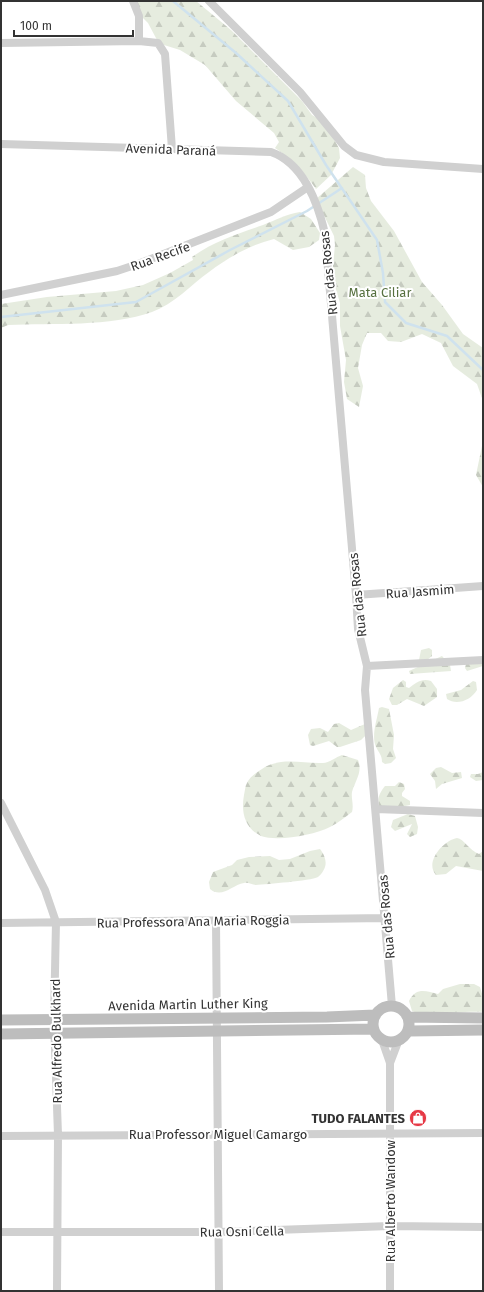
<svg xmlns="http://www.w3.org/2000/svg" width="484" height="1292" font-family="'Fira Sans',sans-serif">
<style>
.forest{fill:url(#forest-firs)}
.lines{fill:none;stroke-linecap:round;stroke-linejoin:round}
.stream{stroke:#cfe2ee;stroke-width:2.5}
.street{stroke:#d0d0d0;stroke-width:8}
.secondary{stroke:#bdbdbd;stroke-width:11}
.labels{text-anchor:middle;stroke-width:4;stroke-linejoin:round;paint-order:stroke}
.street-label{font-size:13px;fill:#333;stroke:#fff}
.park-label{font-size:13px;fill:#56703f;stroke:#fff}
.poi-label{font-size:13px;font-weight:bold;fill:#333;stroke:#fff;text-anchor:end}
</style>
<defs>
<pattern id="forest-firs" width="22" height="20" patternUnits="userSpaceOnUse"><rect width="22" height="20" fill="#e6ecdf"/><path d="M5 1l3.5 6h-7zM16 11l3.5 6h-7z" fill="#c6cbc0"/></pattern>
</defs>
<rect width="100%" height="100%" fill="#fff"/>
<path class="forest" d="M136,1H196L231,30L302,101L312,115L324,122L339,148L340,158L331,175L316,189C304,172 292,159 275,148L279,142L274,133L236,101L205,65L180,50L164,45L157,40L148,23L141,16Z
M353,167L365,175L366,188L371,201L394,231L422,282L442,305L463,334L483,348V401L477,384L453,366L441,343L422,334L401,342L388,341L381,333H367L362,345L358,368L363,386L359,407L347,399L344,382L346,360L340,326V303L332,276L335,245L334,236L316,199Z
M300,212L311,219L320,233L319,240L309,247L293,250L274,239C250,245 229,257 209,272C191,285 174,304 152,312C111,327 52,323 8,325L1,328V304L47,297L116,291L143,285L170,273L193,260L192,257C214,241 238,234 263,225C276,220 286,214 300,212Z
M483,441V487L476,475Z
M429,648L432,650V656L427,660H419L421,650Z
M442,656L450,665L451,671L410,674L409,671Z
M483,663V666L467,671L465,668L466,664Z
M403,680L406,682V687L409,688C416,683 421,678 431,681L437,689V697L424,706L407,699L397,705H392L389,699L393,688Z
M473,681L476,682L477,690C471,700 457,706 447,699L446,694L461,690Z
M382,707L389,709L394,735L393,749L396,758L391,763L385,764L382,762C382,755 379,753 376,747C371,736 377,720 379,708Z
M339,723L351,730L365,724L367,734L361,740L340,747H337L329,741L313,746L310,745L308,735L311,729L320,728L328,732L334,724Z
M342,755L358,760C363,772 355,781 352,792C351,799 354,805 352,812C345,817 338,823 330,827C314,835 278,842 261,836C244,828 241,811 244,795C245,791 245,786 247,783C250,776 259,771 265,767C284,757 304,764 323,763C329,763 336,757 342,755Z
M441,767L452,773L461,772L462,778L442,784L436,789L435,781L430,774L436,768Z
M483,772V780L476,781L470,777L471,774H478Z
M399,782L404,784L405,789L402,793V796L410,801V805L380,811C377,799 378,795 385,786H395Z
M408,814L415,816L418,827L417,834L410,837L407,834L412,824L395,831L391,827L393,820Z
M457,838C464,839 469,850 479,854L483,851V871L456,866L446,874L436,875C424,862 444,840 457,838Z
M320,849C324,854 327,861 325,867C324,870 321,875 318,877C310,881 267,884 256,885C252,885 248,882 244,883C232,885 222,899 210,889L209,882L213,872L232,865L237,860L249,857L270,856L279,860L290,859L310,851Z
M460,984H474L480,987L483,997V1012C466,1010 426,1017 412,1011L409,1001C416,987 426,991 438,994L443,989Z"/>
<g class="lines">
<path class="stream" d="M173,1L236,53L288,101L326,165L377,240L383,273L385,302L406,323L447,336L483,370
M1,317L136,302L230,250L307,211L342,188"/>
<path class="street" d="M133,1L139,16V41
M209,1L300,92L344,146L356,155L384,162L483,169
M1,43L139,41L158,43L165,54L172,149
M1,144L271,152C303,163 318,203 325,234L356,595L358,629L367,666L365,690L392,1006
M1,295L117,271L138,264L271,212L308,187
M356,595L483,586
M367,666L483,660
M1,803L45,890L56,922L54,1020L58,1135L57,1291
M376,809L483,813
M216,920L219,1291
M1,923L386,918
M382,1040L390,1063V1291
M390,1063L398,1042
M1,1136L483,1133
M1,1232H219L390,1226L483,1227"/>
<path class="secondary" d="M373 1024a18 18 0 1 1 36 0a18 18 0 1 1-36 0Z
M408,1017L483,1018
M1,1020L327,1017L375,1015
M409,1031L483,1030
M1,1034L373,1029"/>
</g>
<defs>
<symbol id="shop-disc" viewBox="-11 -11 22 22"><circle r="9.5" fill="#e63946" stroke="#fff"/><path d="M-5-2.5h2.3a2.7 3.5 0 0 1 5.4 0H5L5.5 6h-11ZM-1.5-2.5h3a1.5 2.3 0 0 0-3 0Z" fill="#fff"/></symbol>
</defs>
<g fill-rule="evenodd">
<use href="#shop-disc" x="408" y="1108" width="20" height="20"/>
</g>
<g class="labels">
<g class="street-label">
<text transform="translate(171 149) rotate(2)" y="5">Avenida Paraná</text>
<text transform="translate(160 256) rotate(-20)" y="5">Rua Recife</text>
<text transform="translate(328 273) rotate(-96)" y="5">Rua das Rosas</text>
<text transform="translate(420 591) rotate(-4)" y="5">Rua Jasmim</text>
<text transform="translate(357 595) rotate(-96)" y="5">Rua das Rosas</text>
<text transform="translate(386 917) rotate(-95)" y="5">Rua das Rosas</text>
<text transform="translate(193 921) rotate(-1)" y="5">Rua Professora Ana Maria Roggia</text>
<text transform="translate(188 1004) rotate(-1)" y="5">Avenida Martin Luther King</text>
<text transform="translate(56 1041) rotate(-91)" y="5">Rua Alfredo Bulkhard</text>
<text x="218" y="1139">Rua Professor Miguel Camargo</text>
<text transform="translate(390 1201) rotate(-90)" y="5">Rua Alberto Wandow</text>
<text transform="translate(242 1231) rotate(-1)" y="5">Rua Osni Cella</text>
</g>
<g class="park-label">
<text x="380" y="297">Mata Ciliar</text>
</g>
<g class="poi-label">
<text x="405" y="1123">TUDO FALANTES</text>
</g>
</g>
<rect width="484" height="1292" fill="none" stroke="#333333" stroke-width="4"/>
<path d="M14 30v6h119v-6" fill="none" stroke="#333333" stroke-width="2"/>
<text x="20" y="30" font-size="12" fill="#333333" stroke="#ffffff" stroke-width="3" paint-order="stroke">100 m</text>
</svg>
